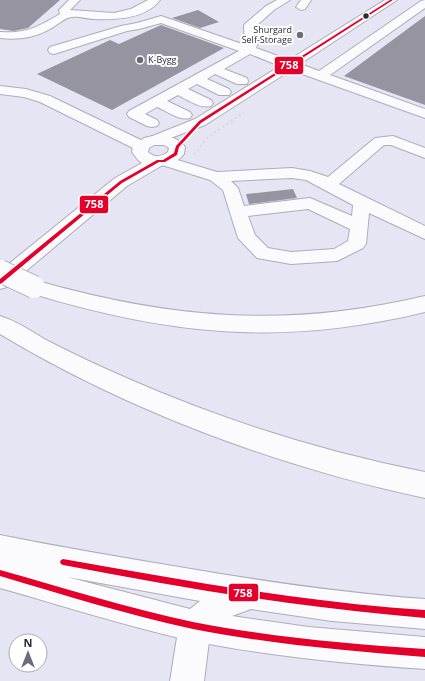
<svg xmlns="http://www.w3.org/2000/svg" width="425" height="681" font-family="'Open Sans',sans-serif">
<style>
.building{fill:#9594a0}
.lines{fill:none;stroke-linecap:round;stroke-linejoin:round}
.minor-casing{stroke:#adacb9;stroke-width:2}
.major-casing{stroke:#adacb9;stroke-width:2}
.highway-casing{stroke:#adacb9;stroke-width:2}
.path{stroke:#dadade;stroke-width:2;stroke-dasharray:2.5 2.5;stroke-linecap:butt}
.minor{fill:#fbfbfd;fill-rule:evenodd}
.major{fill:#fbfbfd;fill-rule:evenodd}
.highway{fill:#fbfbfd;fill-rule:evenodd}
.highway-bridge-casing{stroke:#adacb9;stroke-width:24;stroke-linecap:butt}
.highway-bridge{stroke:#fbfbfd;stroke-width:22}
.bus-1-casing{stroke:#fff;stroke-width:3}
.bus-1{fill:#e4002b;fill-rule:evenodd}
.bus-dot{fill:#2b2a37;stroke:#fff;stroke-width:1.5}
.poi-dot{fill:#6c6b79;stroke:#fff;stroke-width:1.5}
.labels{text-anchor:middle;stroke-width:4;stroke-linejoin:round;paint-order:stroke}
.far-poi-label{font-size:9px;fill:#2b2a37;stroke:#fff;text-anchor:end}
.line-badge{stroke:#fff;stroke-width:1.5}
.badge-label{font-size:11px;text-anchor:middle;font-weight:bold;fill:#fff}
</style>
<rect width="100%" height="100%" fill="#e6e5f4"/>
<path class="building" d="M0,0H60L28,28L14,31L0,29Z
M198,10L219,22L200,28L172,18Z
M425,16V105L344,76Z
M161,25L224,48L112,110L37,74L110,40L119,44Z
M293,189L297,198L249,204L246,194Z"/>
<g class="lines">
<defs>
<path id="minor" d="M69,0H80L70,10L114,13L131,9L148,0H160C146,19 115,20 94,19C87,19 79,16 72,17C65,17 55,27 48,30C33,38 17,40 0,38V32C26,34 38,27 60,14L59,10Z
M277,0H290L274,10L256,26L258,43L256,48L289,60L385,0H397L300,64L319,71L421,1L425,0V8L330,75L425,109V118L291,70L205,125L155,144L150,143L148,140L150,137L195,119L280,66L250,54L224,69L247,78L248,81L247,84H237L215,74L207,79L229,89L231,92L229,95H219L197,84L188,89L211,100L213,103L211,106C200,109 188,100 178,95L167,101L190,112L192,115L190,118C179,121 167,111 157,107L145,114L157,120L159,123L157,126L152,127L147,126L129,117L127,114L129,111L239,51L161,23L139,29L127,31L54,54L50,53L48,50L50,47L121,26L137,23L161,16L245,45L244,25L246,23L266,6Z
M301,0H311L305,9L301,10L296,7Z
M393,136L425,148V158L391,145H384L339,184L425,226V239L369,213L366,244L363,248L337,261L291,264L257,258L238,238L223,190L210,180L159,164L156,161L159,158L164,156L217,172L292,168L310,171L328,177L375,138ZM292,178L306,180L353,205L352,216L310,198L244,206L238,188L231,181ZM308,209L350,229L348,241L334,249L291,252L268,248L255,235L248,216Z"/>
<path id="major" d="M158,135C169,136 179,138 185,147L184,154L178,160L161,166L127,186L7,287L0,289V271L115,178L142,163L138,160L132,152L133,146L144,138ZM154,145H164L169,148L168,152C161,157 155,158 148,152L149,148Z
M0,535C59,547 119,557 179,567C261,581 342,593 425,599V629L332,621L251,609L232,616L309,627L425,637V669C347,664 269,656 193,641C128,627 64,606 0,588ZM67,577L200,601L190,609Z"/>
<path id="highway" d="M0,86L26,89L50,96L147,143L149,146L147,149L141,151L135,149L40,102L24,97L0,94Z
M34,280C171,319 285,329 425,296V312C281,347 167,335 27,292L24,287L27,282Z
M0,316C17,321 32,332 48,341C75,355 103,368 131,380C225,421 324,452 425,472V498C279,467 128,411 0,334Z
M195,609L206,614L211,625L204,681H170L179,625L184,614Z"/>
</defs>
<use href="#minor" class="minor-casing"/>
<use href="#major" class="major-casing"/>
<use href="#highway" class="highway-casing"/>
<path class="path" d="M194,155L207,138L244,112"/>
<use href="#minor" class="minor"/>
<use href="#major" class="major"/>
<use href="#highway" class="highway"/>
<defs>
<path id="highway-bridge" d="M0,271L34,287"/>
</defs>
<use href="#highway-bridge" class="highway-bridge-casing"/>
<use href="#highway-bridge" class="highway-bridge"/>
<defs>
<path id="bus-1" d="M390,0H393L201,123L179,147L177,155L165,162H159L122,183L2,283L0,284V279L120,181L157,160H163L174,153L176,146L199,121Z
M63,559C138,572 213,586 289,596C334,602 379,607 425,610V618C379,614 334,609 289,603C213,593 138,579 63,565L61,564L60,562L61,560Z
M0,570C64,588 128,608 193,622C270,637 347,644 425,649V657C347,651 270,644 193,629C128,615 64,595 0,576Z"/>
</defs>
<use href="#bus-1" class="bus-1-casing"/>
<use href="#bus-1" class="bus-1"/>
</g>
<circle class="bus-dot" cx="366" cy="16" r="3.5"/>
<g class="poi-dot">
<circle cx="300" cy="35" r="4"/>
<circle cx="140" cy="60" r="4"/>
</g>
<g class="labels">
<g class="far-poi-label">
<text x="292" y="33">Shurgard<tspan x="292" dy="10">Self-Storage</tspan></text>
<text x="148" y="63" text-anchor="start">K-Bygg</text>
</g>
</g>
<g class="line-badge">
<rect x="274" y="56" width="30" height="19" rx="4" fill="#e4002b"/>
<rect x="79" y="195" width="30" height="19" rx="4" fill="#e4002b"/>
<rect x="228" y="583" width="31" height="19" rx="4" fill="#e4002b"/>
</g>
<g class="badge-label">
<text x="289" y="69">758</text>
<text x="94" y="208">758</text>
<text x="243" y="597">758</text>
</g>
<g transform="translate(28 653)"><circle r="19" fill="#ffffff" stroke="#aaaaaf"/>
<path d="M0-3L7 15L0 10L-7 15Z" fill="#6c6b79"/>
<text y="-6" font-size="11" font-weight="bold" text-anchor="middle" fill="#2b2a37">N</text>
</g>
</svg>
